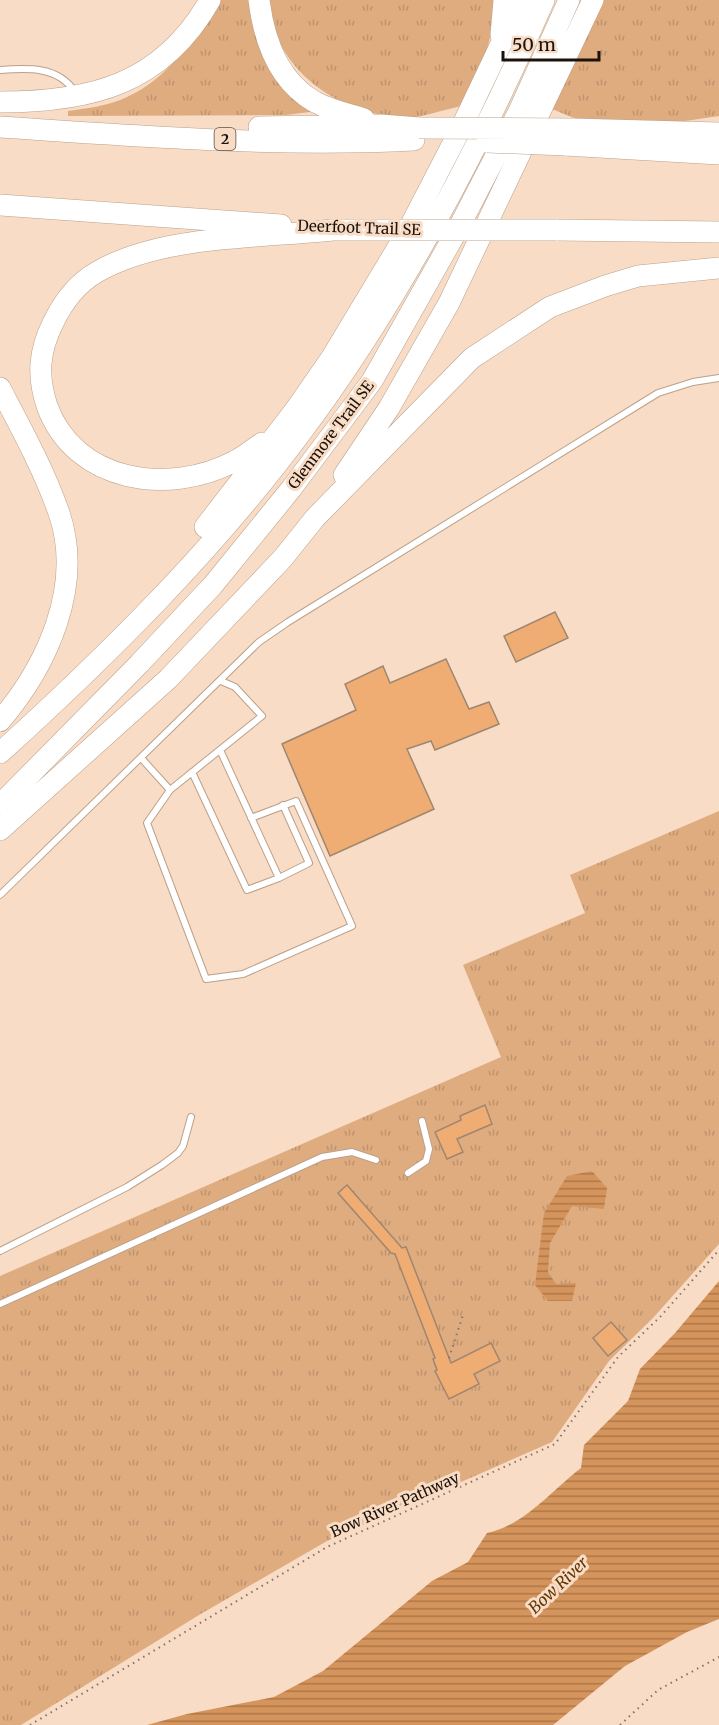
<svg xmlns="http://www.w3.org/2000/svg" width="719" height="1725" font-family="Merriweather,serif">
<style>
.grass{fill:url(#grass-tufts)}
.water{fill:url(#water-rules)}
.building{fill:#efad73;stroke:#9f8671;stroke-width:1.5}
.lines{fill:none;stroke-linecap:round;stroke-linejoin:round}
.service-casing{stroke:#bba18b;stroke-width:8}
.motorway-casing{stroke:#bba18b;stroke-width:22}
.path{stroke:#867364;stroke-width:2;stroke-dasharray:1.5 4.5;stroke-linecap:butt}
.service{stroke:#fff;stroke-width:6}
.motorway{stroke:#fff;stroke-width:21}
.motorway-bridge-casing{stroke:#bba18b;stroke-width:22;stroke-linecap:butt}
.motorway-bridge{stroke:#fff;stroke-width:21}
.labels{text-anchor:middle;stroke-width:6;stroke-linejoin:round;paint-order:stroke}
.shield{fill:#f8dcc5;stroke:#5e4f42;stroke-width:1.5}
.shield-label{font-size:14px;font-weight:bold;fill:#1c120a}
.street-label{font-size:15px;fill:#1c120a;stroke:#f8dcc5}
.water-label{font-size:16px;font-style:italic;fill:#603506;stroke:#f8dcc5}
</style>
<defs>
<pattern id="grass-tufts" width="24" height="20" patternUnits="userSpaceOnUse" patternTransform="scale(1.5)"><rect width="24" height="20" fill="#dfac80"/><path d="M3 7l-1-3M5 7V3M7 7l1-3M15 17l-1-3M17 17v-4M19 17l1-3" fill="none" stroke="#bf936d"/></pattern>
<pattern id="water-rules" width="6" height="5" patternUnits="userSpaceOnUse" patternTransform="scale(1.5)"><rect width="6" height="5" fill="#d5945b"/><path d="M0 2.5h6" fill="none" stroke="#ac7749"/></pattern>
</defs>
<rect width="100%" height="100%" fill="#f8dcc5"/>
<path class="grass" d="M218,0H252L318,111L286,115L68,116V111C88,108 109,106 127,97C168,79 195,37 218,0Z
M269,0H496C492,39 483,73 461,106C443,110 423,117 403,119C395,120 385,116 377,114C321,101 272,60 269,0Z
M603,0H719V116L665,124L581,121L552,109Z
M719,811V1244L653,1318L609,1361L552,1442L327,1541L199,1615L21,1725H0V1276L501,1057L463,965L585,913L570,875Z"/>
<path class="water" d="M592,1171L607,1188L604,1209L572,1206L550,1243L548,1272L556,1284L576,1283L572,1301H548L535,1285L544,1213L567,1176Z
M719,1281V1619L687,1632L625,1666L553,1725H147L187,1714L274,1697L323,1671L432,1581L468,1562L487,1533C525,1525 551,1491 581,1468L584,1445L628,1401L640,1369L675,1333Z"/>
<path class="building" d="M555,612L568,638L516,662L504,636Z
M446,659L469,709L489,702L499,724L435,750L431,741L407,749L434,809L330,856L282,744L356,710L345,684L383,666L390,683Z
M485,1105L492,1124L457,1139L463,1152L447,1159L435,1132L461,1120L460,1116Z
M347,1185L402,1248L406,1247L451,1363L491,1343L500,1361L474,1374L479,1384L449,1399L435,1371L437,1370L433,1359L435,1358L395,1254L391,1253L338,1193Z
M611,1322L627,1340L608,1356L593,1338Z"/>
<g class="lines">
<defs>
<path id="service" d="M0,70C28,68 58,66 75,92
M221,681L235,687L262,716L170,790L147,823L206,979L243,974L352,926L296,801L251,818
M220,750L279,878L309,863L283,805
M142,759L170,790
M192,772L247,890L279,878
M0,895L259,642L288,622L658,393L693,382L719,378
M408,1173L426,1161L429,1149L422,1121
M0,1251L127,1187L162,1165L178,1153L183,1146L191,1117
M0,1304L322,1157L352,1152L376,1160"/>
<path id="motorway" d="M259,0C264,40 278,81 315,102C330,110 348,114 364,119
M501,35L504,0
M0,102C90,102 162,85 210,0
M0,127C138,136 277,147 414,140
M259,127L381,125L419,128
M573,129L719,133
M565,145L719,154
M0,205L281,225
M556,230L719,232
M0,388C21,428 44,470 59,513C84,586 47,666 0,721
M262,443C253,449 245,456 235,461C169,496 75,483 47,406C37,376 39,351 53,323C63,302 76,284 97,272C161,235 258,238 332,230
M344,475L389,408L449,303L593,0
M205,527L296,409L332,357L406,234L463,124L522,0
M0,753C108,655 213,551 300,434C397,305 480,148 544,0
M0,805L139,664L213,585L291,489L372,381L459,227L519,111L569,0
M0,830L168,679L283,558L315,518L472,358L550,307L605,286L638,276L719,268"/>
</defs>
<use href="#service" class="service-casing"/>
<use href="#motorway" class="motorway-casing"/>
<path class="path" d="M449,1358L463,1315
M30,1725L327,1547L555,1444L618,1357L661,1316L719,1250
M620,1725L658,1690L719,1657"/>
<use href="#service" class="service"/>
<use href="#motorway" class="motorway"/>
<defs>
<path id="motorway-bridge" d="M419,128L573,129
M487,142L565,145
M332,230H556"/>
</defs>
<use href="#motorway-bridge" class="motorway-bridge-casing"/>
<use href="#motorway-bridge" class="motorway-bridge"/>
</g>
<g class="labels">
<rect class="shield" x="214.5" y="128" width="21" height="22" rx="4.5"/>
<g class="shield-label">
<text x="225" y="144">2</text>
</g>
<g class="street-label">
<text transform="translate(359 228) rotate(2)" y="5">Deerfoot Trail SE</text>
<text transform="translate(331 435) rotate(-53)" y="5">Glenmore Trail SE</text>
<text transform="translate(395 1505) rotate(-24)" y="5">Bow River Pathway</text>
</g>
<g class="water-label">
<text transform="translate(558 1585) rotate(-43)" y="6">Bow River</text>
</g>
</g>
<path d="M503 51v9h96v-9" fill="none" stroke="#1c120a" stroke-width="3"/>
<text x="512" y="51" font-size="18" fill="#1c120a" stroke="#f8dcc5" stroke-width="4.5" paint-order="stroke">50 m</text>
</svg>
